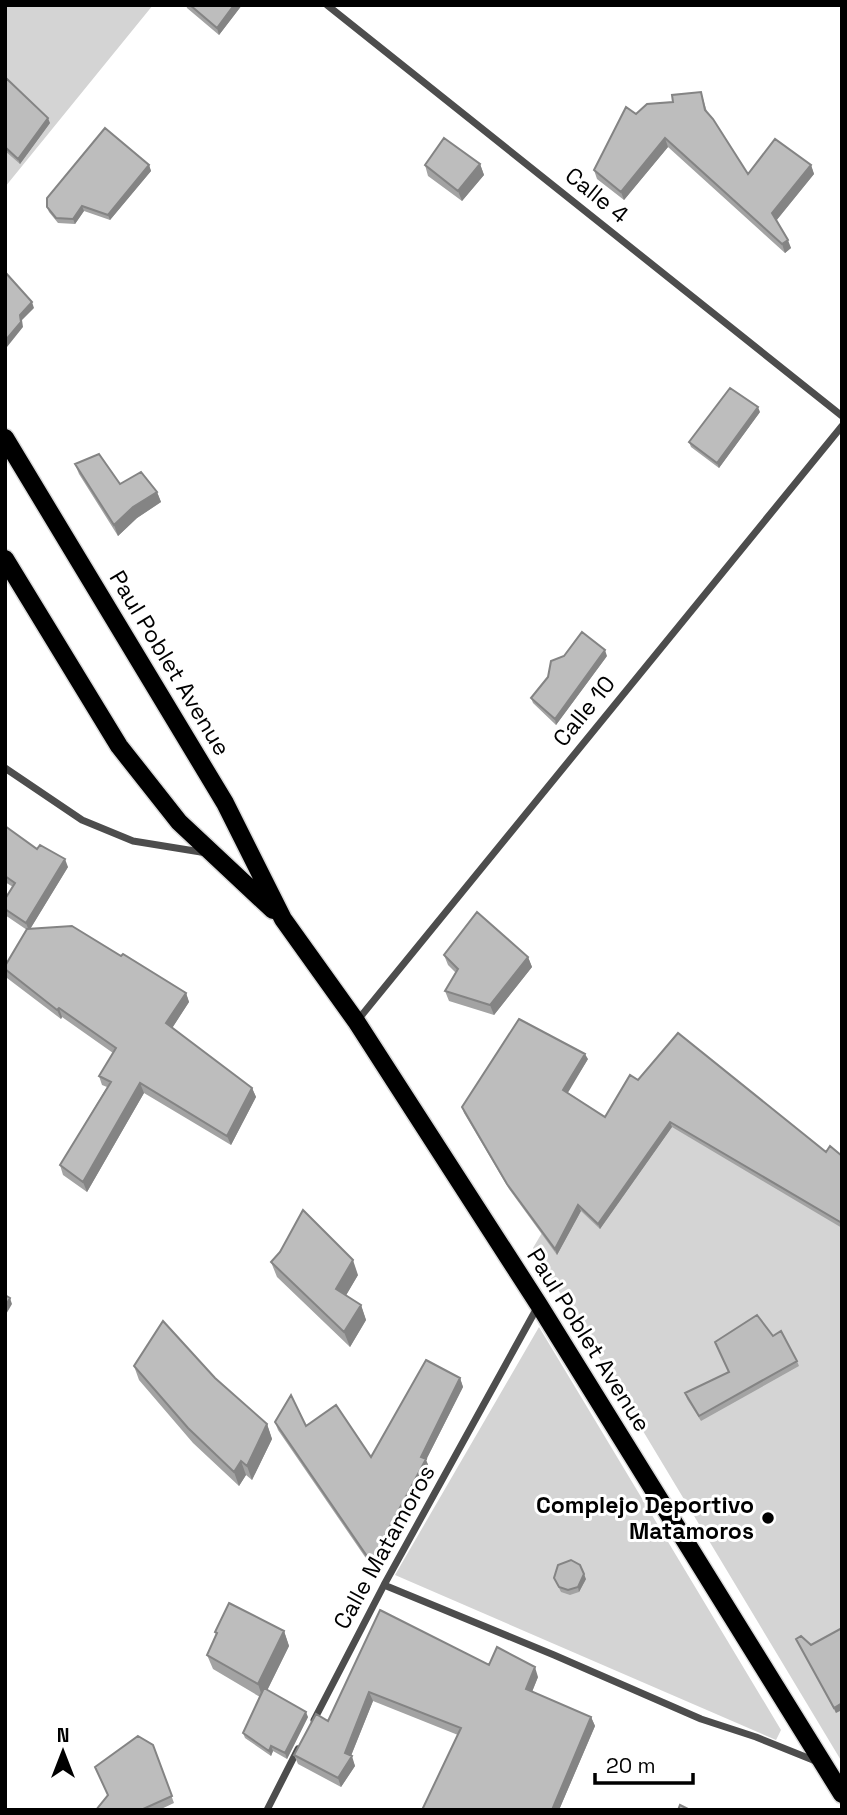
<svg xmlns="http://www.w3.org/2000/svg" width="847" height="1815" font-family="'Space Grotesk',sans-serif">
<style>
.green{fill:#d4d4d4}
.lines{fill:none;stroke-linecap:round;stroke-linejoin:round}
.primary-casing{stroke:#dbdbdb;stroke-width:21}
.street{stroke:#4d4d4d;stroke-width:7}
.primary{stroke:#000;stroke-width:18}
.wall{fill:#a3a3a3}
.shaded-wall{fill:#848484}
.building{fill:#bdbdbd;stroke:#848484;stroke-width:2}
.poi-dot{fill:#000;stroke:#fff;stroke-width:2.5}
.labels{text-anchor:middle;stroke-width:6;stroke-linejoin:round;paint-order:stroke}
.street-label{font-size:23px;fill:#000;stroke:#fff}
.poi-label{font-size:23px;font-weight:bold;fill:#000;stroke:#fff;text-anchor:end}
</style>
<rect width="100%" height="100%" fill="#fff"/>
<path class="green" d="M5,5H153L5,187Z
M632,1081L842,1199V1762L533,1248Z
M539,1327L781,1730L776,1740L395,1575Z"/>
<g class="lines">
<defs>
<path id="primary" d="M5,438L225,803L283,919L356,1021L539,1305L842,1794
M5,559L119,746L179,822L273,910"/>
</defs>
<use href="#primary" class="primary-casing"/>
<path class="street" d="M327,5L842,416
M5,768L82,820L133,841L207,853
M357,1021L842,426
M384,1585L554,1655L701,1719L756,1737L818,1762
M314,1720L384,1585L538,1306
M267,1810L298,1749"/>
<use href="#primary" class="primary"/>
</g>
<path class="wall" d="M186,5H242L219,35L187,8Z
M5,82L50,123L20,164L5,151Z
M701,92L707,112L748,174L811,165L814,174L776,221L791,248L785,253L668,147L624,200L597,179L594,170L636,114L673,102Z
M480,164L484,175L462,201L428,176L425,165Z
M149,165L151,171L110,220L84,211L75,224L58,223L49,212L47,207Z
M760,412L719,468L691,447L689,442Z
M75,464L120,484L157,492L161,502L137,518L118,536L79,474Z
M607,656L556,725L533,703L531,698Z
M5,826L37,849L68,867L30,929L121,956L186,993L189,1002L172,1028L252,1088L256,1097L231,1145L144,1093L87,1192L63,1175L60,1165L107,1087L102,1085L99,1076L113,1053L62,1017L61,1019L7,978L5,972V966L27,930L5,915V899L13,887L5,882Z
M444,955L528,957L532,967L494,1015L449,1001L445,991L456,973L448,965Z
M588,1059L567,1092L605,1117L638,1080L826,1152L842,1156V1228L672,1127L600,1229L581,1211L557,1255L509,1189L464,1113L462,1107Z
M271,1262L358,1275L346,1295L361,1305L366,1320L350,1347L277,1277Z
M797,1361L799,1366L701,1421L687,1399L685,1393L728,1372Z
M134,1366L215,1378L267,1424L272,1439L252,1480L246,1475L239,1486L193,1443L139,1380Z
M460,1378L463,1387L426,1460L429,1467L374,1570L278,1430L275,1422L306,1426L371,1457Z
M554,1578L586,1579L579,1592L570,1595L561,1592Z
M380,1610L489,1665L538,1677L532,1692L591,1717L595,1726L559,1810H422L458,1735L373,1701L351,1756L355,1766L341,1787L298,1764L294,1755L328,1721Z
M842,1628L836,1713L796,1639L811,1645Z
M284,1631L289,1646L267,1690L308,1717L287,1759L273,1751L271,1756L245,1738L243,1733L260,1697L213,1669L207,1655L216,1635L215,1632Z
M153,1745L174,1803L159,1810H96L108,1795L95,1767Z"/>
<path class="shaded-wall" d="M234,5H242L219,35L217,28Z
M48,118L50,123L20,164L18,159Z
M665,138L668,147L624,200L621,192Z
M480,164L484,175L462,201L458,191Z
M149,165L151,171L110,220L108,215Z
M811,165L814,174L775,222L772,213Z
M82,206L84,211L75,224L73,219Z
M788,240L791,248L785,253L782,244Z
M32,302L34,308L22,320L23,327L7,347L5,341L20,315Z
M758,407L760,412L719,468L717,463Z
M157,492L161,502L137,518L118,536L114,525L133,507Z
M605,650L607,656L556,725L555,719Z
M65,859L68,867L29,931L26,923Z
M528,957L532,967L494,1015L490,1005Z
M186,993L189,1002L169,1033L166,1023Z
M59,1008L62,1017L61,1019L57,1010Z
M585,1054L588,1059L566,1096L563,1090Z
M140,1083L144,1093L87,1192L83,1182Z
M252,1088L256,1097L231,1145L227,1136Z
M670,1122L672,1127L600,1229L598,1224Z
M578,1205L581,1211L557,1255L555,1249Z
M353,1260L358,1275L341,1304L336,1289Z
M10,1298L12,1304L5,1316V1307Z
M361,1305L366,1320L350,1347L344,1332Z
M460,1378L463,1387L426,1460L429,1467L374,1570L371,1562Z
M267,1424L272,1439L252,1480L247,1466Z
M241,1461L246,1475L239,1486L234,1472Z
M584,1574L586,1579L579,1592L578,1587Z
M284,1631L289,1646L263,1699L258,1684Z
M535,1667L538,1677L529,1699L526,1689Z
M369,1692L373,1701L350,1758L352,1756L355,1766L341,1787L338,1778L345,1753Z
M842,1703V1710L836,1713L834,1708Z
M306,1712L308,1717L287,1759L285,1753Z
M591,1717L595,1726L559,1810H552Z
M271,1746L273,1751L271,1756L269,1751Z"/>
<path class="building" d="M190,5H234L217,28Z
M7,79L48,118L18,159L5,147V82Z
M701,92L705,110L713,119L748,174L775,139L811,165L772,213L788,240L782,244L665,138L621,192L594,170L626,107L636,114L647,104L673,102L672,95Z
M105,128L149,165L108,215L82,206L73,219L56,218L47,207V198Z
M444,138L480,164L458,191L425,165Z
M5,272L32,302L20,315L21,322L5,341Z
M730,388L758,407L717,463L689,442Z
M99,454L120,484L141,472L157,492L133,507L114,525L75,464Z
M582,632L605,650L555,719L531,698L548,677L551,661L564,656Z
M5,826L37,849L40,845L65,859L26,923L5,909V899L15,883L5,876Z
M477,912L528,957L490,1005L445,991L458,969L444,955Z
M72,926L121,956L123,954L186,993L166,1023L252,1088L227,1136L140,1083L83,1182L60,1165L111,1082L99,1076L116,1048L59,1008L57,1010L5,969V966L27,929Z
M519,1019L585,1054L563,1090L605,1117L630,1075L638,1080L678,1033L826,1152L830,1146L842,1156V1223L670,1122L598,1224L578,1205L555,1249L507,1184L462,1107Z
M303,1210L353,1260L336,1289L361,1305L344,1332L271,1262L280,1252Z
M5,1295L10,1298L5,1307Z
M757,1315L773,1336L781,1331L797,1361L699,1416L685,1393L729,1372L715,1342Z
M163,1321L215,1378L267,1424L247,1466L241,1461L234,1472L188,1428L134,1366Z
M426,1360L460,1378L421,1457L426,1459L371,1562L275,1422L291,1395L306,1426L336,1405L371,1457Z
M571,1560L580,1565L584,1574L578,1587L568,1590L559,1587L554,1578L558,1565Z
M229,1603L284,1631L258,1684L207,1655L217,1633L215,1632Z
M380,1610L489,1665L497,1647L535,1667L526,1689L591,1717L552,1810H422L461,1728L369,1692L345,1753L352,1756L338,1778L294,1755L316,1714L328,1721Z
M842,1628V1703L834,1708L796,1639L801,1636L811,1645Z
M264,1688L306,1712L285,1753L271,1746L269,1751L243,1733Z
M138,1736L153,1745L172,1796L141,1810H96L108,1795L95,1767Z
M680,1805L690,1810H678Z"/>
<circle class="poi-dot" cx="768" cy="1518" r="7"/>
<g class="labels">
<g class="street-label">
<text transform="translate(597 195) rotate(39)" y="8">Calle 4</text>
<text transform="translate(170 663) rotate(59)" y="8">Paul Poblet Avenue</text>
<text transform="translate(584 711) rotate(-51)" y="8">Calle 10</text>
<text transform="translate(589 1340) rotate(58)" y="8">Paul Poblet Avenue</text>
<text transform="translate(384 1547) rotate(-61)" y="8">Calle Matamoros</text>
</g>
<g class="poi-label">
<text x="754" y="1513">Complejo Deportivo<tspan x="754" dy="26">Matamoros</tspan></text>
</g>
</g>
<rect width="847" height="1815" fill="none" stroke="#000000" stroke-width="14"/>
<g transform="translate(63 1752)" stroke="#ffffff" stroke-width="5" paint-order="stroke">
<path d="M0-5L12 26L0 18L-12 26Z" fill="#000000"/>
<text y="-10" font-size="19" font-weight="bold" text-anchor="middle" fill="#000000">N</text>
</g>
<path d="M595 1773v10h98v-10" fill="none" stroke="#000000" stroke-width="3.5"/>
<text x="606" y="1773" font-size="21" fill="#000000" stroke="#ffffff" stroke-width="5" paint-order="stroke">20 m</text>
</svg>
